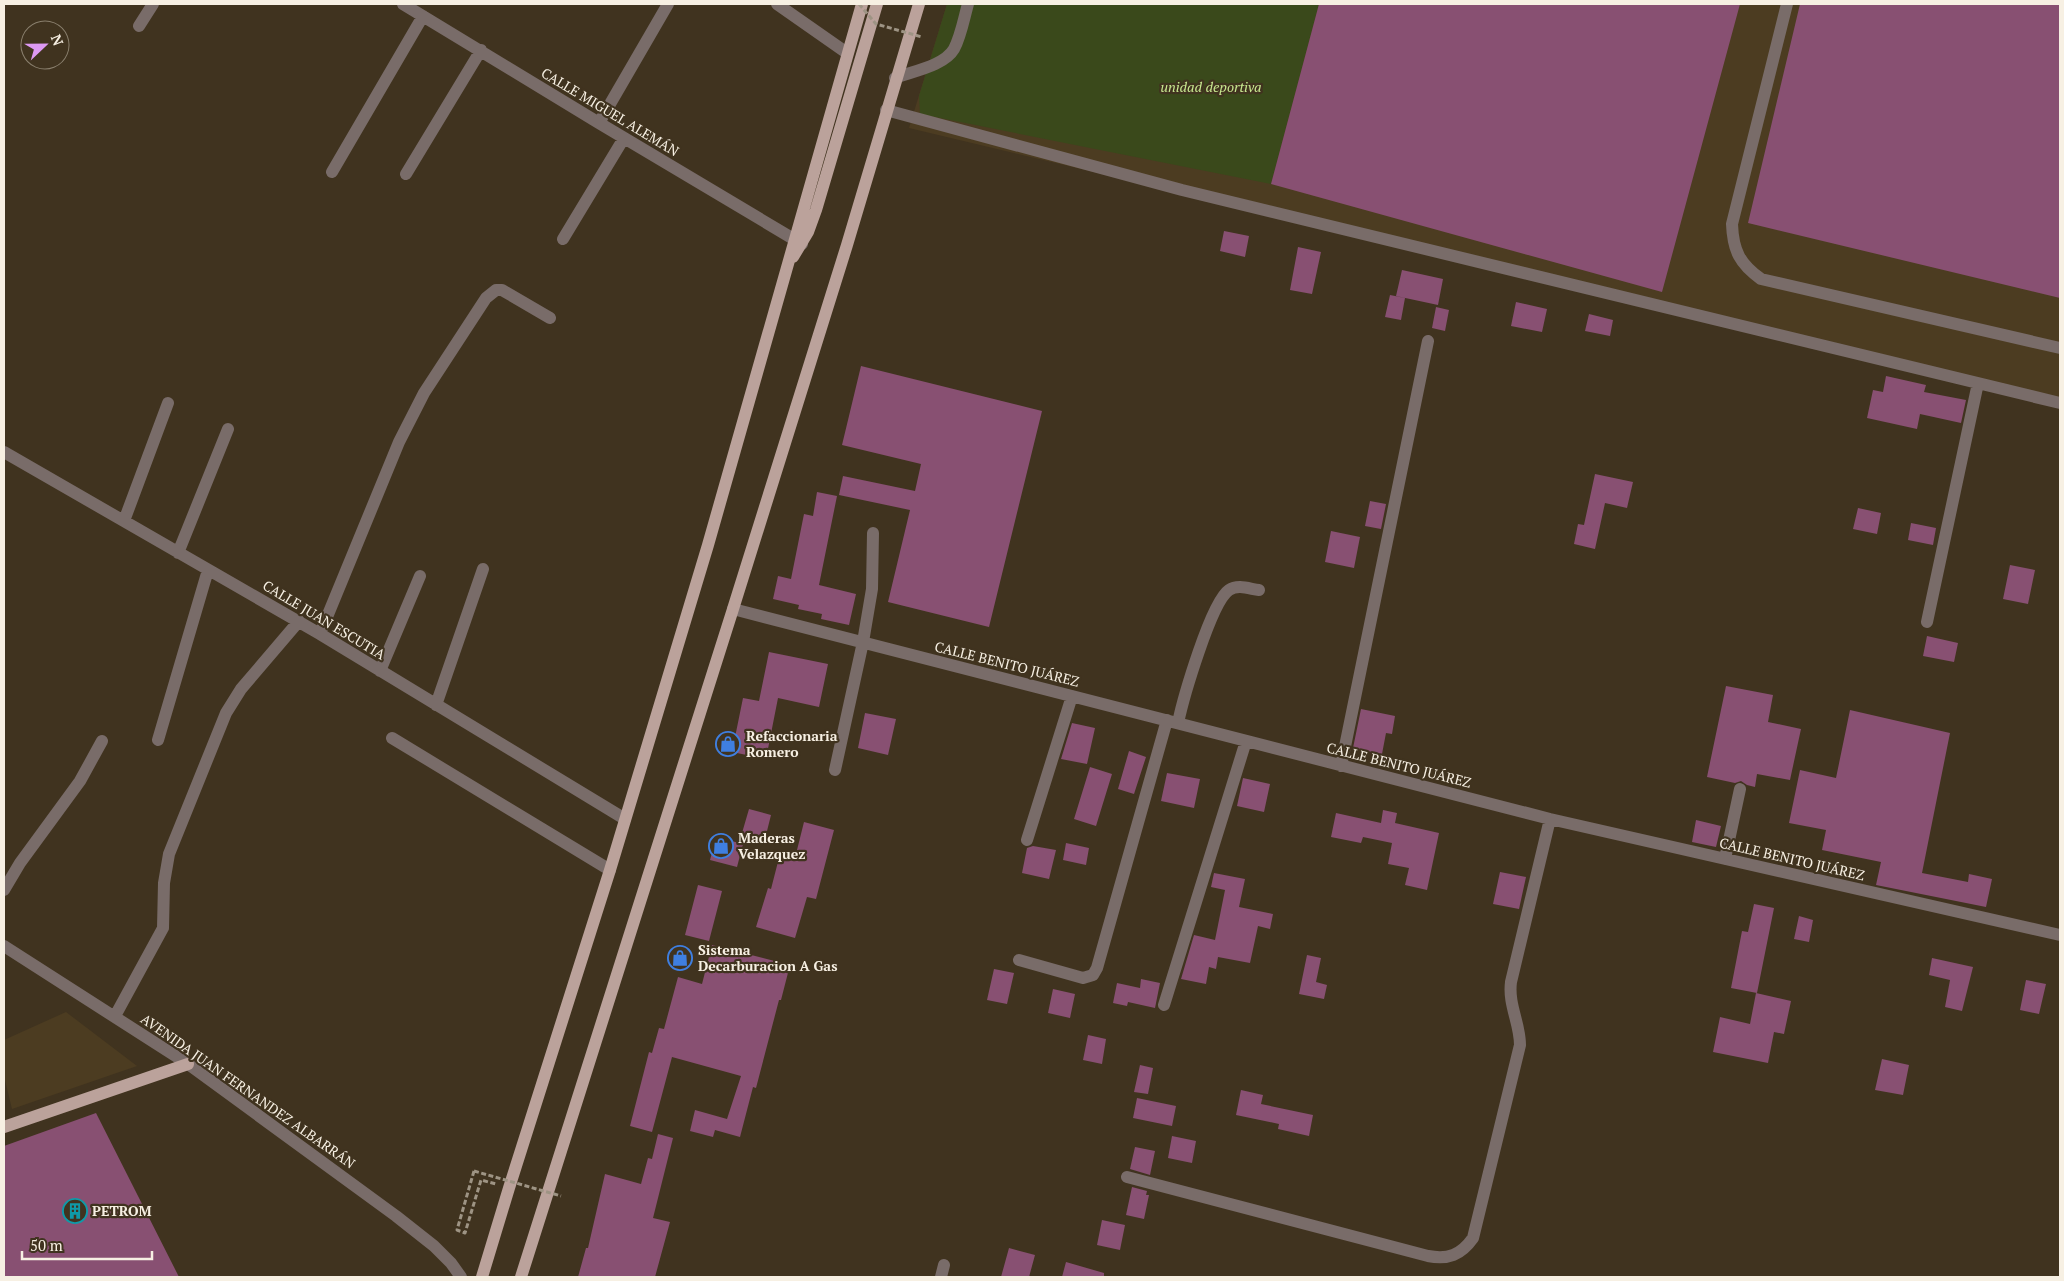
<svg xmlns="http://www.w3.org/2000/svg" width="2064" height="1281" font-family="'PT Serif',serif">
<style>
.built{fill:#4c3c21}
.green{fill:#3a491b}
.building{fill:#885072}
.lines{fill:none;stroke-linecap:round;stroke-linejoin:round}
.path{stroke:#9e9484;stroke-width:3;stroke-dasharray:5 2.5;stroke-linecap:butt}
.minor{stroke:#796c69;stroke-width:12}
.major{stroke:#bba29b;stroke-width:12}
.path-bridge{stroke:#9e9484;stroke-width:3;stroke-dasharray:5 2.5;stroke-linecap:butt}
.labels{text-anchor:middle;stroke-width:4.5;stroke-linejoin:round;paint-order:stroke}
.park-label{font-size:14px;font-style:italic;fill:#c8e890;stroke:#40331f}
.street-label{font-size:14px;fill:#f7f0e3;stroke:#40331f}
.poi-label{font-size:14px;font-weight:bold;fill:#f7f0e3;stroke:#40331f;text-anchor:start}
</style>
<rect width="100%" height="100%" fill="#40331f"/>
<path class="built" d="M947,4H2060V402L909,128Z
M66,1012L137,1066L12,1109L4,1076V1040Z"/>
<path class="green" d="M947,4H1319L1271,184L920,114L919,96Z"/>
<path class="building" d="M1319,4H1740L1662,292L1271,184Z
M1800,4H2060V298L1748,223Z
M1224,231L1249,236L1245,257L1220,251Z
M1298,247L1321,252L1312,294L1290,290Z
M1402,270L1443,279L1438,305L1396,296Z
M1390,295L1405,298L1401,320L1385,317Z
M1516,302L1547,309L1542,332L1511,326Z
M1436,307L1449,310L1445,331L1432,328Z
M1589,314L1613,320L1610,336L1585,331Z
M861,366L1042,411L989,627L888,602L910,510L839,495L843,476L915,491L921,464L842,445Z
M1886,376L1926,385L1924,392L1966,400L1961,423L1920,414L1917,429L1867,418L1873,390L1883,392Z
M1595,474L1633,482L1627,508L1605,503L1595,549L1574,544L1578,524L1584,525Z
M817,492L837,496L819,585L856,594L849,625L821,619L822,614L798,609L799,605L773,599L778,576L791,579L804,514L813,516Z
M1370,501L1386,504L1381,529L1365,526Z
M1858,508L1881,513L1877,534L1853,529Z
M1911,523L1936,528L1933,545L1908,540Z
M1331,531L1360,537L1354,568L1325,562Z
M2010,565L2035,570L2028,604L2003,599Z
M1927,636L1958,643L1954,662L1923,656Z
M769,652L828,664L819,707L778,698L766,759L732,752L743,698L759,701Z
M1726,686L1773,695L1768,722L1801,729L1790,780L1757,774L1755,787L1747,785L1741,781L1735,783L1707,777Z
M1361,709L1395,716L1392,734L1386,733L1382,754L1353,748Z
M1850,710L1950,733L1922,873L1968,882L1969,874L1992,879L1986,907L1876,885L1881,862L1822,850L1826,830L1789,823L1800,770L1836,778Z
M865,713L896,719L888,755L858,748Z
M1072,723L1095,728L1087,764L1061,759Z
M1129,751L1146,757L1134,794L1118,789Z
M1090,767L1112,774L1096,826L1074,819Z
M1167,773L1200,779L1194,808L1161,801Z
M1243,778L1270,784L1264,812L1237,806Z
M749,809L771,815L765,839L742,833Z
M1383,810L1397,813L1395,823L1439,833L1427,890L1405,885L1409,868L1388,864L1392,843L1363,837L1361,843L1331,837L1336,813L1381,823Z
M1696,820L1721,826L1716,847L1692,842Z
M804,822L834,830L816,899L807,897L795,938L756,927L768,888L771,889L780,854L795,858Z
M716,837L743,844L737,867L710,860Z
M1066,843L1089,848L1086,865L1063,860Z
M1033,846L1056,850L1049,879L1022,873L1027,848Z
M1500,872L1526,877L1519,909L1493,904Z
M1214,873L1245,879L1239,907L1273,914L1270,929L1258,926L1250,963L1218,957L1216,969L1209,967L1206,984L1181,979L1194,935L1215,940L1225,890L1211,887Z
M698,885L722,891L709,941L685,935Z
M1754,904L1774,908L1757,993L1731,988L1742,931L1748,932Z
M1799,916L1813,920L1809,942L1794,939Z
M712,945L790,965L781,1000H779L756,1088L753,1087L740,1137L715,1130L713,1137L690,1131L695,1110L727,1119L741,1076L672,1057L652,1132L630,1126L649,1052L652,1053L659,1028L664,1029L678,977L702,984Z
M1307,955L1321,958L1316,982L1327,985L1324,999L1299,994Z
M1932,958L1973,967L1962,1011L1945,1007L1950,980L1929,975Z
M994,969L1014,973L1007,1004L987,1000Z
M1141,979L1160,983L1155,1008L1128,1002L1127,1006L1113,1003L1117,983L1140,988Z
M2026,980L2046,984L2039,1014L2020,1010Z
M1053,989L1075,994L1070,1018L1048,1013Z
M1756,993L1791,1001L1784,1034L1774,1032L1768,1063L1713,1052L1720,1017L1750,1024Z
M1088,1035L1106,1039L1102,1064L1083,1060Z
M1882,1059L1909,1065L1903,1095L1875,1090Z
M1140,1065L1153,1068L1148,1094L1134,1092Z
M1241,1090L1263,1095L1261,1104L1313,1115L1309,1136L1278,1129L1279,1124L1236,1115Z
M1137,1098L1176,1106L1172,1126L1133,1118Z
M96,1113L179,1277H4V1146Z
M658,1134L673,1138L653,1218L670,1222L655,1277H578L586,1248H588L605,1174L641,1184L648,1158L652,1159Z
M1172,1136L1196,1141L1192,1163L1168,1158Z
M1135,1147L1155,1151L1150,1175L1130,1169Z
M1132,1187L1147,1191L1146,1195H1149L1144,1219L1126,1215Z
M1102,1220L1125,1225L1120,1250L1097,1245Z
M1009,1248L1035,1255L1029,1277H1001Z
M1066,1262L1104,1273V1277H1062Z"/>
<g class="lines">
<path class="path" d="M474,1171L457,1230L465,1233L481,1180L496,1184"/>
<path class="minor" d="M403,4L599,123L802,244
M777,4L847,53
M1787,4L1732,224C1733,251 1740,264 1761,279L2060,348
M139,26L153,4
M895,78C913,71 944,66 954,49C961,36 964,18 968,4
M886,110L1182,190L2060,403
M599,123L668,4
M332,172L423,16
M406,174L481,50
M563,239L624,138
M4,452L320,634L625,819
M124,521L168,403
M178,553L228,429
M733,609L1550,819L2060,935
M1927,622L1978,383
M320,634L399,442L424,393L486,298L496,290H502L550,318
M380,671L420,576
M436,705L483,569
M1178,723C1183,699 1211,602 1229,590C1238,584 1250,589 1259,590
M392,738L610,870
M158,740L208,570
M1341,766L1428,341
M835,770L863,642L872,589L873,533
M1027,840L1072,696
M1725,859L1740,789
M4,890L20,863L80,781L102,741
M4,946L188,1064L396,1216L434,1246L451,1263L461,1277
M1019,960L1083,978L1093,975L1097,968L1167,720
M1164,1005L1246,741
M115,1016L163,928L164,883L169,854L226,713L241,689L299,621
M1127,1177L1428,1256C1448,1260 1461,1255 1473,1238L1520,1045C1520,1023 1508,1005 1511,982L1550,819
M941,1277L944,1265"/>
<path class="major" d="M793,257L808,232L816,210L877,4
M4,1127L188,1064
M482,1277L509,1188L610,870L708,545L862,4
M521,1277L733,609L847,245L919,4"/>
<path class="path-bridge" d="M859,4L876,24L922,37
M474,1171L561,1196"/>
</g>
<defs>
<symbol id="shop-ring" viewBox="-11 -11 22 22"><circle r="9.5" fill="#40331f" stroke="#3f7fe0" stroke-width="1.5"/><path d="M-5-2.5h2.3a2.7 3.5 0 0 1 5.4 0H5L5.5 6h-11ZM-1.5-2.5h3a1.5 2.3 0 0 0-3 0Z" fill="#3f7fe0"/></symbol>
<symbol id="building-ring" viewBox="-11 -11 22 22"><circle r="9.5" fill="#40331f" stroke="#0f9aa8" stroke-width="1.5"/><path d="M-4-6H4V6H1V3H-1V6H-4ZM-2.5-4.3h1.7v1.8h-1.7ZM.8-4.3h1.7v1.8H.8ZM-2.5-1h1.7V.8h-1.7ZM.8-1h1.7V.8H.8Z" fill="#0f9aa8"/></symbol>
</defs>
<g fill-rule="evenodd">
<use href="#shop-ring" x="714" y="730" width="28" height="28"/>
<use href="#shop-ring" x="707" y="832" width="28" height="28"/>
<use href="#shop-ring" x="666" y="944" width="28" height="28"/>
<use href="#building-ring" x="61" y="1197" width="28" height="28"/>
</g>
<g class="labels">
<g class="park-label">
<text x="1211" y="92">unidad deportiva</text>
</g>
<g class="street-label">
<text transform="translate(610 112) rotate(31)" y="5">CALLE MIGUEL ALEMÁN</text>
<text transform="translate(324 620) rotate(31)" y="5">CALLE JUAN ESCUTIA</text>
<text transform="translate(1007 664) rotate(14)" y="5">CALLE BENITO JUÁREZ</text>
<text transform="translate(1399 765) rotate(14)" y="5">CALLE BENITO JUÁREZ</text>
<text transform="translate(1792 859) rotate(13)" y="5">CALLE BENITO JUÁREZ</text>
<text transform="translate(248 1091) rotate(35)" y="5">AVENIDA JUAN FERNANDEZ ALBARRÁN</text>
</g>
<g class="poi-label">
<text x="746" y="741">Refaccionaria<tspan x="746" dy="16">Romero</tspan></text>
<text x="738" y="843">Maderas<tspan x="738" dy="16">Velazquez</tspan></text>
<text x="698" y="955">Sistema<tspan x="698" dy="16">Decarburacion A Gas</tspan></text>
<text x="92" y="1216">PETROM</text>
</g>
</g>
<rect width="2064" height="1281" fill="none" stroke="#f7f0e3" stroke-width="10"/>
<g transform="translate(45 45) rotate(68)"><circle r="24" fill="#40331f" stroke="#897f6d"/>
<path d="M0-4L9 19L0 12L-9 19Z" fill="#dd99f3"/>
<text y="-8" font-size="14" font-weight="bold" text-anchor="middle" fill="#f7f0e3">N</text>
</g>
<path d="M22 1251v8h130v-8" fill="none" stroke="#f7f0e3" stroke-width="2.5"/>
<text x="30" y="1251" font-size="15" fill="#f7f0e3" stroke="#40331f" stroke-width="4" paint-order="stroke">50 m</text>
</svg>
